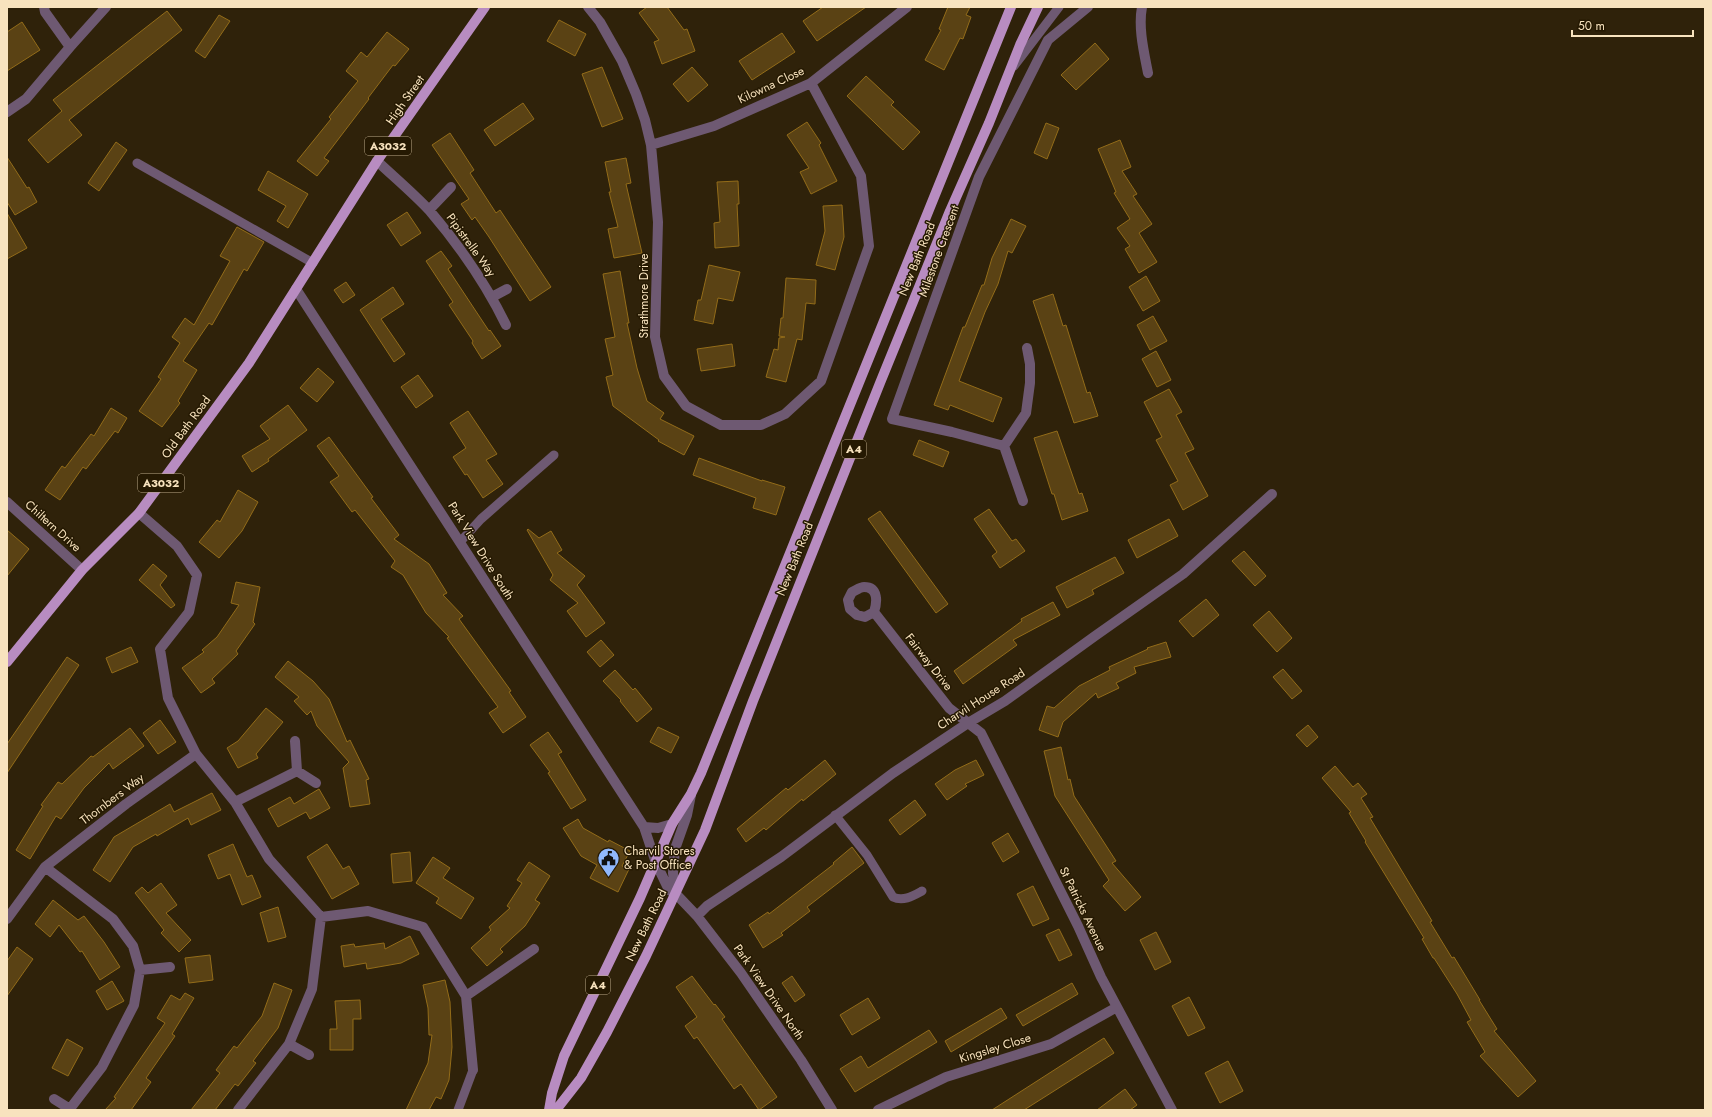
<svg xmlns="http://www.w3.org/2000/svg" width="1712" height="1117" font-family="Jost,sans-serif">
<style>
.building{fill:#5a4214;stroke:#936c19}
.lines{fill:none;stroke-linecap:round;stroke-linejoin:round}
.service{stroke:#6e5972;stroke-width:9}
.minor{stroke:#6e5972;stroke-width:10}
.primary{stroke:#b88cc1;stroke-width:10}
.labels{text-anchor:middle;stroke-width:3;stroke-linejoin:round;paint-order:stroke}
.shield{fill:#251902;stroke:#b9a686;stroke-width:1}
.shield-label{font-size:11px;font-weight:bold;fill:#f8e3be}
.street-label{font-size:12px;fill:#f8e3be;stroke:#251902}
.poi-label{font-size:12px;fill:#f8e3be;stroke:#251902;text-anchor:start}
</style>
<rect width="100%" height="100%" fill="#2f220a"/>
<path class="building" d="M647,7H667L684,30L687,29L695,51L662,64L654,42L659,40L639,13Z
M823,7H866L817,41L803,21Z
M948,7H970L966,15L971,17L963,39L960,38L944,70L925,60L941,30L939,29Z
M167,11L182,30L69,120L82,135L48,163L28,140L62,111L53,100Z
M219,15L230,21L205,58L195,51Z
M559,20L586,34L575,56L547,41Z
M22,22L40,50L7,71V32Z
M387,32L409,49L395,66L393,65L368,98L369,99L324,158L329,161L317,176L297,161L331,119L329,117L358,81L346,71L361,52L367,57Z
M782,33L795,52L752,80L739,61Z
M1095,43L1109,59L1076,90L1061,75Z
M602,67L623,119L602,127L582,74Z
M692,67L708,85L688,102L673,84Z
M866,76L894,102L891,105L920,132L903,150L847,96Z
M523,103L534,119L495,146L484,130Z
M807,122L821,143L819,145L837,181L811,194L800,172L809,168L787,135Z
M1046,123L1059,128L1047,159L1034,153Z
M450,133L474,170L470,173L496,213L500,210L551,287L530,301L489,237L475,217L472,220L461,204L469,199L432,145Z
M1120,140L1131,167L1122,171L1137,194L1133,196L1152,224L1139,233L1157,262L1139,273L1125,249L1130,246L1117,228L1130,219L1114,193L1116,192L1098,149Z
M116,142L127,150L99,191L88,183Z
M7,157L27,188L29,187L37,202L15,215L7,202Z
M626,158L631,183L626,184L642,253L614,258L608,229L618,227L609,192H611L605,162Z
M268,171L308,194L288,228L277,221L286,206L258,190Z
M738,181L739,204H737L739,246L715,248L714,223L720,222L717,182Z
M842,205L844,237L835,270L816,265L825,231L823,206Z
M407,212L421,233L401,246L387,225Z
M7,213L27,248L7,259Z
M1011,219L1026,226L1012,253L1008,251L998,284L985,312L959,381L1002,398L993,422L950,405L948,410L934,405L963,327H965L982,285H984L992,258Z
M237,227L264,242L247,271L244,269L212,325L209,323L183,361L197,370L178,401L180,403L162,427L139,411L161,379L158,377L180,343L172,337L185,318L194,325L230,261L220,256Z
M441,251L452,266L448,269L489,331L490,330L501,346L482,359L472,343L473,341L449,305L453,302L426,261Z
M709,265L740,272L733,301L718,298L713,324L694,320L698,300H701Z
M620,271L629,323H627L637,368L647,401L664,413L660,419L694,436L684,455L658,441L659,440L613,406L606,377L613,375L605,339L615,337L603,274Z
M1146,276L1160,301L1143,311L1129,287Z
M786,278L816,280L815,304L806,303L802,340L797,339L786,382L766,377L774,349L778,350L779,338L785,337L779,336L781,318H783Z
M346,282L355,295L343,303L334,290Z
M393,287L404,304L381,319L405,354L394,362L360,310Z
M1053,294L1063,326L1066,325L1087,393L1090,392L1098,416L1074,423L1033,301Z
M1153,316L1167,341L1150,350L1137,325Z
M732,344L735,366L701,371L697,349Z
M1156,351L1171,380L1157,387L1142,359Z
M318,368L334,382L317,402L300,388Z
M418,375L433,396L416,408L401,387Z
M1169,389L1182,412L1176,415L1194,449L1185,453L1208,496L1183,510L1170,485L1178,481L1156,440L1162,437L1144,402Z
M288,405L307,430L268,459L269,461L252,472L242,456L270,439L260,426Z
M111,408L127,418L118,433L115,431L86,469L83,467L60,500L45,490L62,466L65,468L91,434L94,436Z
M468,411L497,454L486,460L503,484L483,498L467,474L465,475L453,457L466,448L450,423Z
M1057,431L1079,494L1082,493L1088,511L1062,520L1054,494H1052L1034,438Z
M329,437L373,497L371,498L399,535L394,539L429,564L447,593L443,595L463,616L459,619L511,691L509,692L526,717L503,733L489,713L498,707L447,638L449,637L426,613L403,575L391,567L395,561L355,510L352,512L330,482L339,476L317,446Z
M919,440L949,452L943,467L913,455Z
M699,458L762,481V480L785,487L776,515L753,508L756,498L693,475Z
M238,490L258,502L242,531L219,558L199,542L217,520L220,522Z
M989,509L1012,541L1016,539L1025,551L1000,568L992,556L997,552L974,519Z
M880,511L948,604L936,613L868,519Z
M1169,519L1178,536L1137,558L1128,540Z
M528,529L539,538L551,531L562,550L557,553L585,576L577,585L605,623L586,637L567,611L578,603L550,580L553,575L527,530Z
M7,530L29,549L7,576Z
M1244,551L1266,576L1255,586L1232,561Z
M1115,557L1124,573L1092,590L1094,594L1067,608L1056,587Z
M153,564L167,576L160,585L175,605L171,608L139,580Z
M236,582L260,587L253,622L255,624L236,651L238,654L212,679L215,683L201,693L182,668L204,652L202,650L217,637L239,605L231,603Z
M1206,599L1219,615L1193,637L1179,621Z
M1053,602L1060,615L1013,640L1017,645L963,684L954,671L1022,621L1021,619Z
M1269,611L1292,638L1277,652L1253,625Z
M601,640L614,655L600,667L587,652Z
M1166,642L1171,657L1134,667L1136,673L1116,683L1119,688L1098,698L1096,693L1063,722L1058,737L1039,730L1047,706L1054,708L1079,686L1110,670L1109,667L1148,649L1147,648Z
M131,647L138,662L112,673L106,658Z
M67,657L79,665L7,773V744Z
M288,661L313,681L329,699L347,742L350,740L369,779L366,780L370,804L350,807L343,768L349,762L317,726L311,711L307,715L294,701L299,697L275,677Z
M1283,669L1302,691L1292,699L1273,677Z
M615,670L633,690L635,688L652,709L637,722L620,701L621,700L603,681Z
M266,708L283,722L256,754L258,758L238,768L227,748L238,741Z
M160,720L176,742L158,754L143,733Z
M1308,725L1318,737L1307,747L1296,735Z
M658,727L679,737L671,753L650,742Z
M130,728L144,746L113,769L109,763L84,788L61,819L56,816L30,859L16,850L43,806L41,805L58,782L62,784L91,756L93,757Z
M548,732L562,752L558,754L586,800L571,809L548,773L550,772L530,745Z
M1061,747L1068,780L1070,779L1074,796L1116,861L1112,863L1141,897L1125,911L1103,886L1109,880L1055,796L1044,751Z
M825,760L836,774L803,801L802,799L766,830L764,828L746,842L737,829L786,788L788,790Z
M976,760L984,775L965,784L967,786L947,800L935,784L955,770Z
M1335,766L1353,787L1358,783L1367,794L1361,798L1373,817L1370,818L1432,921L1430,922L1452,958L1454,957L1480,1000H1479L1497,1029L1494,1031L1536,1081L1518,1097L1480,1056L1485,1052L1467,1022L1471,1020L1457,994L1434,958H1433L1422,939L1424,938L1365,842L1366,841L1349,813L1351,812L1322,778Z
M319,789L330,808L310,819L306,812L278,827L268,809L290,797L294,804Z
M212,793L221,810L191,825L188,818L157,836L156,834L133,847L110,882L93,870L114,837L170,804L174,812Z
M915,800L926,815L900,835L889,820Z
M578,819L583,828L608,842L609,840L630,851L622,866L629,869L618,892L590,878L597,865L581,856L563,828Z
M1008,833L1019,852L1003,862L992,843Z
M233,844L247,877L252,875L261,897L242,905L230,874L218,879L208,855Z
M327,844L343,869L349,866L359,884L332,899L307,857Z
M852,847L864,863L807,907L810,911L781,933L783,935L763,948L749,925L768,912L769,914L834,864L833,863Z
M410,852L412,881L393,883L391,854Z
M433,857L450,868L443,878L474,898L461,919L436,903L439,898L416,883Z
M529,862L550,876L535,900L540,903L525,926L500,949L503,952L487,966L471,948L491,930L489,927L510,908L507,906L522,883L517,880Z
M161,883L177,905L166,913L191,940L179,952L161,933L164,930L135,893L142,887L148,893Z
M1033,886L1049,919L1033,926L1017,894Z
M53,900L78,920L84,916L104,942L120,967L100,980L82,951L80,952L59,925L50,937L35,924Z
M278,907L286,937L268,942L260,913Z
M1059,929L1072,955L1059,961L1046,935Z
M1156,932L1171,962L1155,970L1140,940Z
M410,936L419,954L401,963L367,969L366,963L344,967L341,946L354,944L355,947L384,943L385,949Z
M17,947L33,959L7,996V961Z
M210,955L213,980L189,983L185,958Z
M692,976L714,1005L715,1004L725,1017L722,1019L777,1097L759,1110L741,1084L734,1089L697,1037L694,1039L685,1026L697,1017L676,987Z
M792,976L805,995L795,1002L782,983Z
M445,980L450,1002L452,1047L449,1080L441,1099L436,1097L429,1110H406L428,1063L432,1035H429L428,1008L423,985Z
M112,981L124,1001L107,1010L96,991Z
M274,983L292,990L278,1028L253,1061L256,1063L238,1086L235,1084L215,1110H191L220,1073L216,1070L234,1046L237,1048L262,1016Z
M1072,983L1078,994L1023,1026L1016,1015Z
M185,993L194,998L172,1034L175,1036L146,1078L151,1082L131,1110H105L116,1098L114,1097L165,1023L157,1018L171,995L180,1000Z
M1189,997L1205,1028L1188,1036L1172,1006Z
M868,998L880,1018L852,1035L840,1015Z
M360,1000L361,1019H353V1050H330V1029H337L335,1001Z
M1001,1008L1007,1018L951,1052L945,1041Z
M929,1030L937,1042L855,1092L840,1069L861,1056L868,1068Z
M1104,1038L1114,1053L1024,1110H992Z
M67,1039L83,1048L68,1076L52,1068Z
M1228,1061L1243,1091L1220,1103L1205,1073Z
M1125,1089L1137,1105L1130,1110H1097Z"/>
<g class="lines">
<path class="service" d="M1014,66L1059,7
M137,163L313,263
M460,542L481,519L554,455
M835,815L867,855L893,897C903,902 913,896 922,891
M458,1110L473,1070"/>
<path class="minor" d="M588,7L600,22L622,61L636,94L645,120L651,145L658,222L655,337L664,376L686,406L721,425H761L785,414L821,381L869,246L861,176L811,83
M1142,7C1138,28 1144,52 1148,73
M70,47L106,7
M7,112L26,99L70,47L45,12L44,7
M651,145L714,126L811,83L907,7
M377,161C394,177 413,193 429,210C459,245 486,284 506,325
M429,210L451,187
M296,289L644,827L656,863L669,890L676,894L697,916L741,973L801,1060L832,1110
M492,297L507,289
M1004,446L1026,413L1030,383V364L1027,348
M1023,501L1004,446L952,432L892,419L979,177L1048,40L1088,7
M7,502L82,570
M139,513L177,546L197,575L189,612L160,649L168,698L196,754L235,802L269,859L321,917L368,911L423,927L466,996L473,1070
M874,612C877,603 879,587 864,587C860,587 855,591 852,592L848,600L850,609L857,615L865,617L874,612L949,708L981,733L1078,926L1101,977L1172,1110
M295,741L297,771
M235,802L297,771L316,783
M644,827L658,828L672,824
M45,867L113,919L133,946L140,970L134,1005L102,1067L69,1110
M676,894L673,873L675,849L687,815L691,795
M697,916L707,906L781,857L893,773L968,723L1005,701L1095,636L1183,574L1272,494
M7,919L45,867L126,804L196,754
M140,970L170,967
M466,996L534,949
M289,1044L309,1055
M54,1099L70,1109
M238,1110L289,1044L312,989L321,917
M878,1110L946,1077L1051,1044L1117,1007"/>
<path class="primary" d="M7,662L82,570L139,513L249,363L377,161L485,7
M549,1110L552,1093L564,1056L640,898L672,824L691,794L701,773L1011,7
M556,1110L581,1078L607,1032L646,956L705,830L753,701L880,383L950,211L989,123L1020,45L1038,7"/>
</g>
<defs>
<symbol id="civic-pin" viewBox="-11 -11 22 30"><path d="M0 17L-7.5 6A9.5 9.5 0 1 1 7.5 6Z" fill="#90b8fd" stroke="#251902"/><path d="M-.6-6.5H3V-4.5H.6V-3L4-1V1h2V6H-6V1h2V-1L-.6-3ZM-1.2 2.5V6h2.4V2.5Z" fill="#111"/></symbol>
</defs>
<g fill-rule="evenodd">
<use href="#civic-pin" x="596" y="846" width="25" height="34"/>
</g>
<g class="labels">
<g class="shield">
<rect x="365" y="137" width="46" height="18" rx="3"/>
<rect x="842" y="440" width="24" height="18" rx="3"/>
<rect x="138" y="474" width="46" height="18" rx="3"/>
<rect x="586" y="976" width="24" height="18" rx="3"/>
</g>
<g class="shield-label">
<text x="388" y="150">A3032</text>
<text x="854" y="453">A4</text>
<text x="161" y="487">A3032</text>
<text x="598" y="989">A4</text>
</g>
<g class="street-label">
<text transform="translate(771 85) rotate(-25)" y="4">Kilowna Close</text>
<text transform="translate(405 100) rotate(-55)" y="4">High Street</text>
<text transform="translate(471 245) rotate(54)" y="4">Pipistrelle Way</text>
<text transform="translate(939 251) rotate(-70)" y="4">Milestone Crescent</text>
<text transform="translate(917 259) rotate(-68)" y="4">New Bath Road</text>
<text transform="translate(644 296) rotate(-90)" y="4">Strathmore Drive</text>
<text transform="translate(186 427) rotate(-54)" y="4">Old Bath Road</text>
<text transform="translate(53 526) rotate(42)" y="4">Chiltern Drive</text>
<text transform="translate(481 551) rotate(58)" y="4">Park View Drive South</text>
<text transform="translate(795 559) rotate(-68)" y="4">New Bath Road</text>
<text transform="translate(929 662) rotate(52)" y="4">Fairway Drive</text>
<text transform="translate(981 699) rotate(-33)" y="4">Charvil House Road</text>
<text transform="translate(112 799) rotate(-37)" y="4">Thornbers Way</text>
<text transform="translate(1083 909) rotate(64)" y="4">St Patricks Avenue</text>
<text transform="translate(646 925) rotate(-64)" y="4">New Bath Road</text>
<text transform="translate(769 992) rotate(55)" y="4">Park View Drive North</text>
<text transform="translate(995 1048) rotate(-17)" y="4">Kingsley Close</text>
</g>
<g class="poi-label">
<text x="624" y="855">Charvil Stores<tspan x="624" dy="14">&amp; Post Office</tspan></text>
</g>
</g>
<rect width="1712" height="1117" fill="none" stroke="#f8e3be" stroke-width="16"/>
<path d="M1572 30v6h121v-6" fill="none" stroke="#f8e3be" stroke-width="2"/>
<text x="1578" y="30" font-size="12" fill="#f8e3be" stroke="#251902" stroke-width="3" paint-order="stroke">50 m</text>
</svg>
